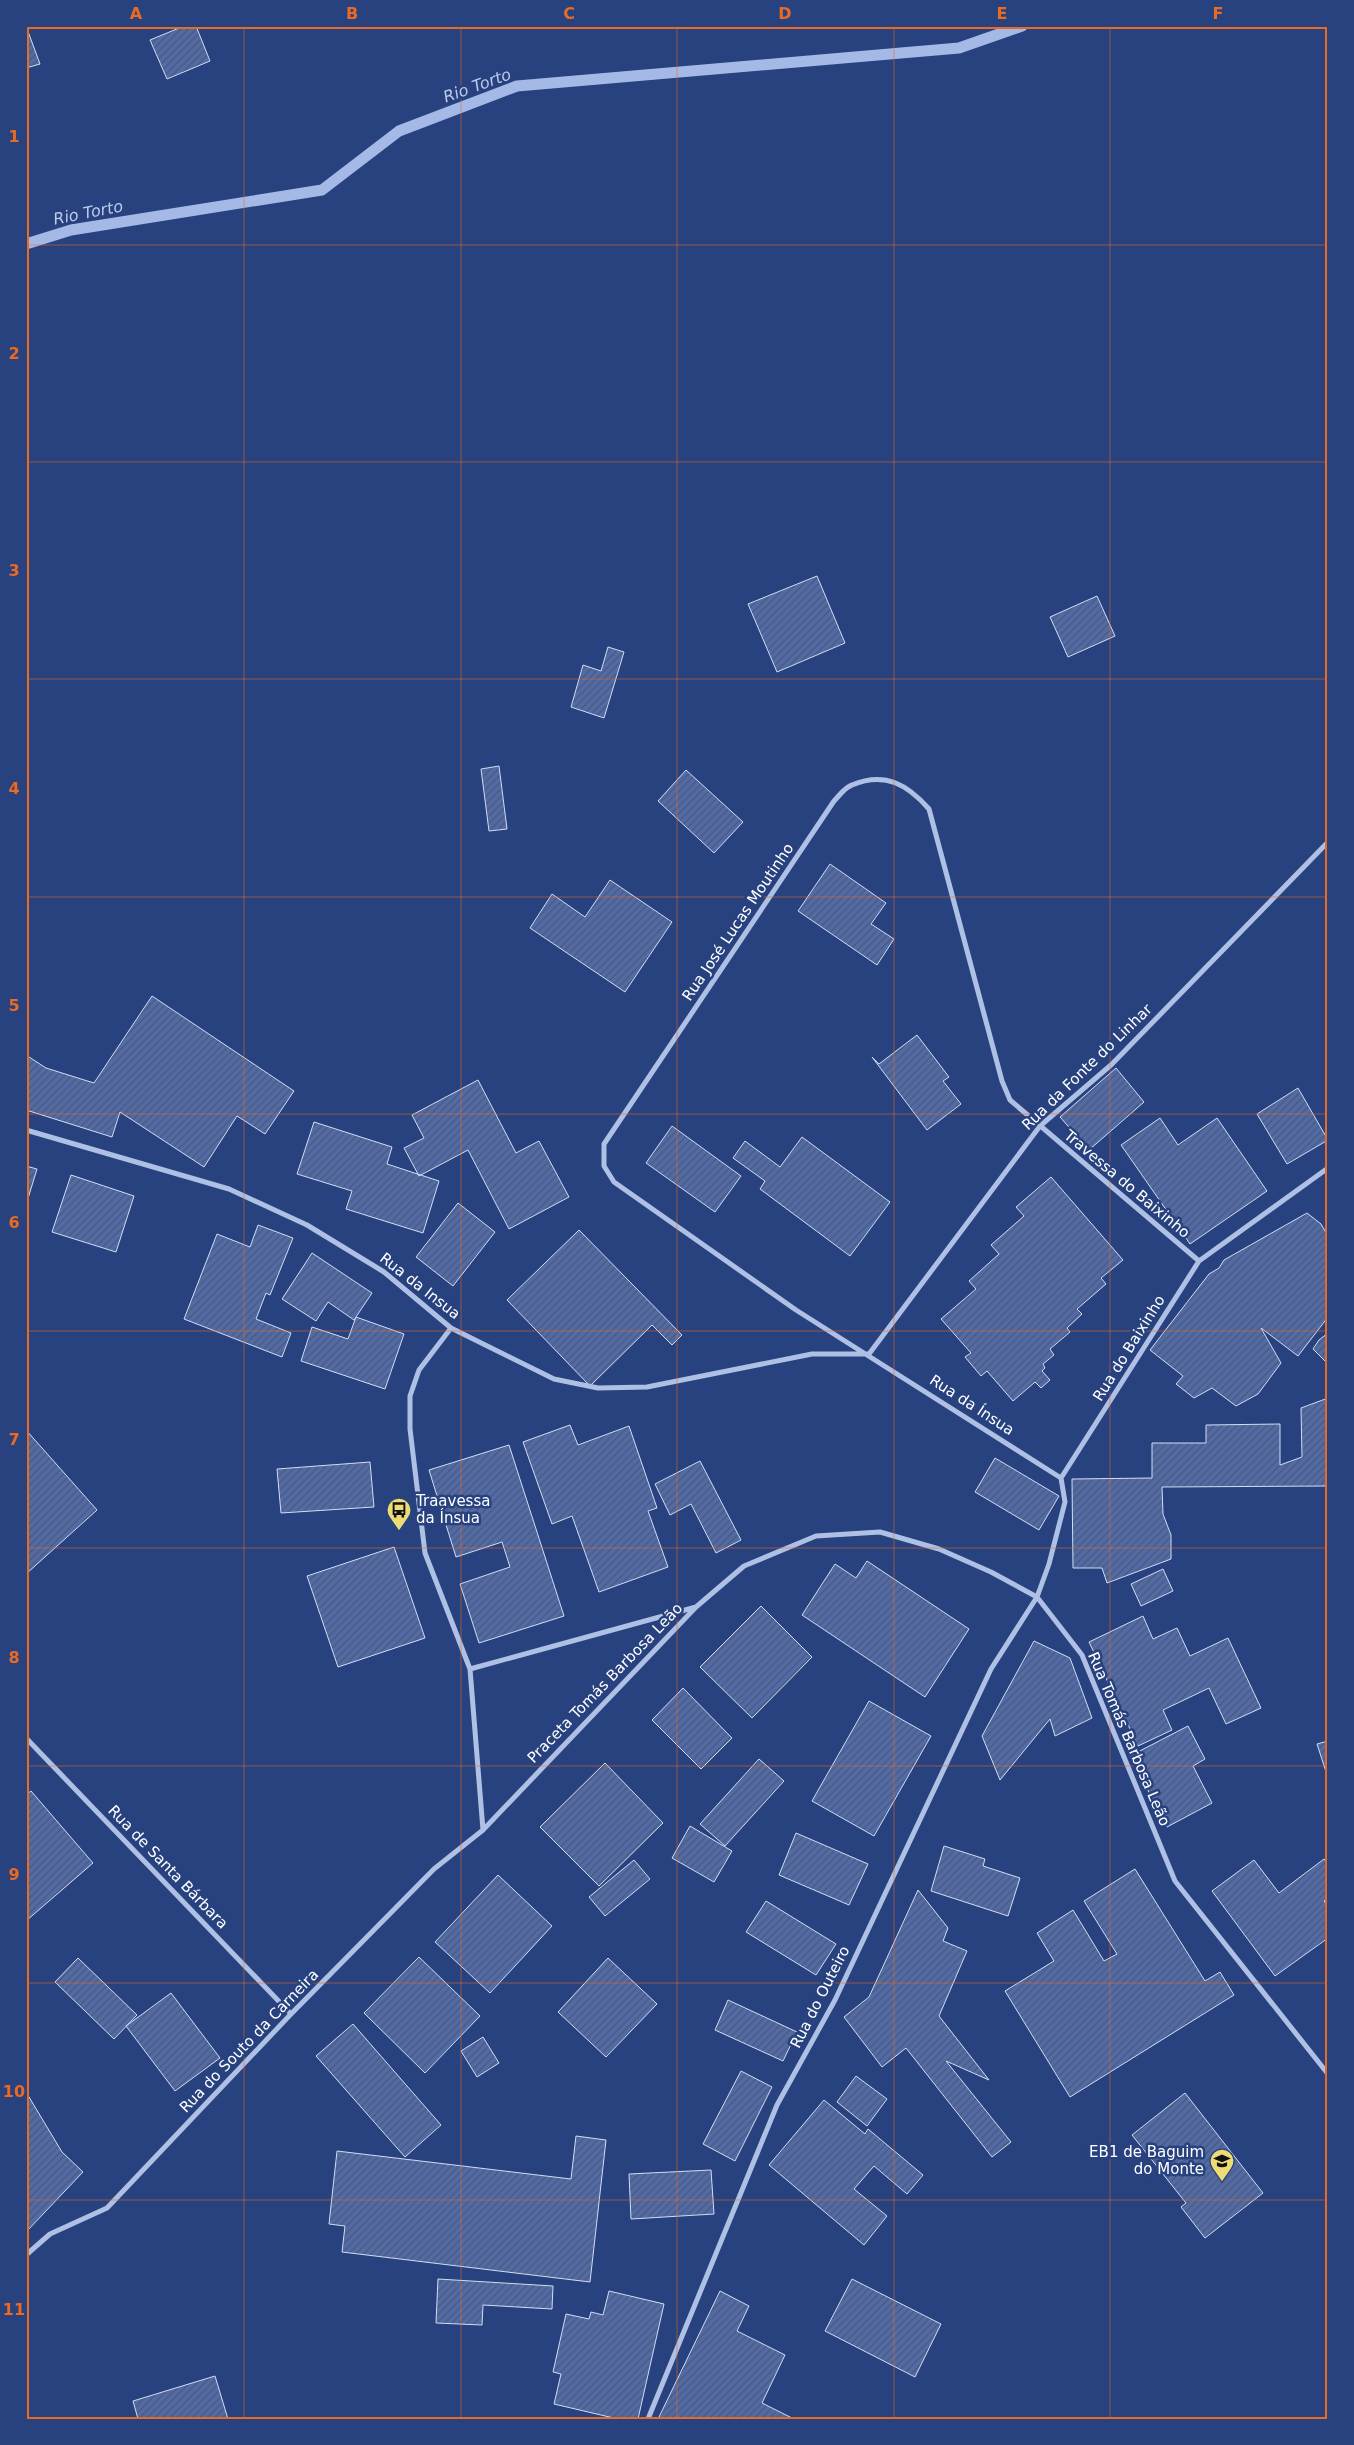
<svg xmlns="http://www.w3.org/2000/svg" width="1354" height="2445" font-family="'DejaVu Sans',sans-serif">
<style>
.lines{fill:none;stroke-linecap:round;stroke-linejoin:round}
.stream{stroke:#a4b9e6;stroke-width:11}
.building{fill:url(#building-hatch);stroke:#d2ddf4}
.minor{stroke:#afc0e5;stroke-width:5}
.grid{fill:none;stroke:#ea6a24;stroke-width:1;stroke-opacity:0.55}
.labels{text-anchor:middle;stroke-width:5;stroke-linejoin:round;paint-order:stroke}
.street-label{font-size:15px;fill:#fff;stroke:#28427f}
.poi-label{font-size:15px;fill:#fff;stroke:#28427f;text-anchor:start}
.water-label{font-size:16px;font-style:italic;fill:#bacaed;stroke:#28427f}
.neatline{fill:none;stroke:#ea6a24;stroke-width:2}
.grid-label{font-size:16px;text-anchor:middle;font-weight:bold;fill:#ea6a24}
</style>
<defs>
<pattern id="building-hatch" width="6" height="6" patternUnits="userSpaceOnUse" patternTransform="scale(1.25)"><rect width="6" height="6" fill="#516ba8"/><path d="M-1 1l2-2M0 6l6-6M5 7l2-2" fill="none" stroke="#4e5871"/></pattern>
</defs>
<rect width="100%" height="100%" fill="#28427f"/>
<g class="lines">
<path class="stream" d="M26,244L71,230L322,190L399,131L517,86L959,48L1022,26"/>
</g>
<path class="building" d="M26,26L40,64L26,68Z
M184,26H196L210,61L167,79L150,40Z
M817,576L845,643L777,672L748,604Z
M1097,596L1115,636L1068,657L1050,617Z
M608,647L624,652L604,718L571,707L583,665L601,671Z
M499,766L507,829L489,831L481,769Z
M686,770L743,822L714,853L658,801Z
M830,864L886,903L871,924L894,939L877,965L798,911Z
M610,880L672,922L625,992L530,928L552,894L585,917Z
M152,996L294,1091L265,1134L237,1116L204,1167L120,1112L112,1137L26,1110V1055L46,1068L94,1083Z
M917,1035L949,1077L943,1081L961,1104L927,1130L872,1057L879,1064Z
M1116,1068L1144,1102L1089,1150L1060,1117Z
M478,1080L516,1153L539,1141L569,1197L509,1229L468,1150L419,1176L404,1148L424,1138L412,1115Z
M1298,1088L1328,1140L1287,1164L1257,1114Z
M1160,1118L1178,1145L1217,1118L1267,1191L1190,1244L1121,1145Z
M314,1122L392,1147L387,1164L439,1181L423,1233L346,1209L352,1191L297,1174Z
M672,1126L741,1176L715,1212L646,1163Z
M802,1137L890,1202L850,1256L760,1189L765,1181L733,1158L745,1141L780,1167Z
M26,1166L37,1169L26,1205Z
M71,1175L134,1196L116,1252L52,1232Z
M1051,1177L1123,1260L1101,1278L1106,1284L1077,1309L1082,1314L1067,1328L1070,1332L1050,1349L1054,1355L1043,1364L1045,1368L1042,1371L1050,1380L1041,1388L1035,1382L1013,1401L987,1371L981,1376L965,1357L971,1353L941,1319L976,1289L969,1281L999,1254L991,1245L1024,1216L1016,1207Z
M458,1203L495,1232L453,1286L416,1257Z
M1307,1213L1321,1224L1328,1236V1317L1298,1356L1261,1328L1281,1363L1258,1394L1236,1406L1212,1388L1194,1398L1176,1384L1183,1376L1150,1350L1209,1274L1219,1268L1224,1260Z
M258,1225L293,1238L270,1295L266,1293L256,1319L291,1333L282,1357L184,1319L217,1234L250,1247Z
M579,1230L682,1335L672,1345L652,1325L590,1386L507,1300Z
M312,1253L372,1293L354,1320L328,1302L316,1321L282,1299Z
M356,1317L404,1334L385,1389L301,1361L312,1327L348,1339Z
M1328,1333V1364L1313,1349L1319,1340Z
M1328,1398V1486L1162,1487L1163,1514L1171,1535V1559L1107,1583L1102,1568H1073L1072,1479L1152,1478V1443H1206V1425L1280,1424V1465L1302,1457L1301,1408Z
M570,1425L578,1445L629,1426L657,1508L648,1511L668,1567L599,1592L572,1516L552,1524L523,1442Z
M26,1430L97,1510L26,1574Z
M509,1445L564,1616L479,1643L460,1584L510,1567L502,1542L456,1557L429,1470Z
M995,1458L1059,1496L1039,1530L975,1492Z
M700,1461L741,1540L716,1553L691,1504L670,1515L655,1484Z
M370,1462L374,1507L281,1513L277,1469Z
M394,1547L425,1638L338,1667L307,1576Z
M867,1561L969,1629L925,1697L802,1615L835,1564L856,1578Z
M1163,1569L1173,1591L1141,1606L1131,1584Z
M761,1606L812,1657L752,1718L700,1667Z
M1143,1616L1153,1639L1177,1628L1190,1656L1228,1638L1261,1708L1226,1724L1209,1688L1163,1710L1172,1730L1138,1746L1089,1642Z
M1034,1641L1070,1658L1092,1718L1055,1736L1050,1719L1000,1780L982,1736Z
M683,1688L732,1738L701,1769L652,1720Z
M869,1701L931,1736L874,1836L812,1801Z
M1188,1726L1205,1759L1193,1766L1212,1803L1167,1827L1130,1756Z
M1328,1741V1778L1317,1744Z
M759,1759L784,1781L725,1846L700,1824Z
M605,1763L663,1823L599,1886L540,1827Z
M31,1791L93,1863L26,1921V1795Z
M690,1826L732,1851L714,1882L672,1858Z
M796,1833L868,1864L849,1905L779,1875Z
M944,1846L985,1859L983,1866L1020,1878L1008,1916L931,1891Z
M1324,1859L1328,1864V1898L1324,1901L1328,1907V1938L1275,1976L1212,1891L1254,1860L1279,1893Z
M634,1860L650,1879L605,1916L589,1897Z
M1135,1869L1205,1981L1220,1972L1234,1995L1070,2097L1005,1991L1054,1961L1037,1933L1073,1910L1104,1961L1117,1954L1084,1901Z
M498,1875L552,1926L490,1993L435,1942Z
M918,1890L948,1928L943,1941L967,1951L939,2016L989,2080L946,2061L1011,2142L992,2157L906,2048L882,2067L844,2017L869,1997Z
M766,1901L836,1944L816,1975L746,1932Z
M419,1957L480,2016L425,2073L364,2013Z
M78,1958L137,2015L114,2039L55,1982Z
M608,1958L657,2004L606,2057L558,2012Z
M171,1993L220,2058L175,2091L126,2026Z
M728,2000L797,2032L783,2061L715,2030Z
M353,2024L441,2125L405,2157L316,2056Z
M483,2037L499,2063L477,2077L461,2051Z
M741,2071L772,2087L735,2161L703,2144Z
M856,2076L887,2099L867,2126L837,2102Z
M26,2092L62,2152L83,2172L26,2232Z
M1185,2093L1263,2193L1205,2238L1181,2207L1186,2203L1132,2135Z
M824,2100L865,2134L868,2129L923,2175L907,2194L874,2166L854,2189L887,2216L864,2245L769,2165Z
M576,2136L606,2140L590,2282L342,2252L345,2226L329,2224L337,2151L571,2179Z
M711,2170L714,2214L631,2219L629,2174Z
M438,2279L553,2286L552,2309L483,2305L482,2325L436,2323Z
M852,2279L941,2324L915,2377L825,2331Z
M609,2291L664,2304L638,2419H618L554,2404L561,2374L553,2372L566,2314L589,2319L591,2312L603,2315Z
M720,2291L749,2306L737,2331L785,2355L762,2403L794,2419H663L659,2417Z
M215,2376L228,2419H138L133,2401Z"/>
<g class="lines">
<path class="minor" d="M26,1130L229,1189L307,1225L384,1272L451,1328L554,1379L598,1388L647,1387L812,1354H869
M451,1328L419,1370L410,1396V1429L425,1553L470,1669L483,1830
M869,1354L1040,1126L1111,1065L1328,842
M1061,1478L796,1310L614,1182L604,1166V1144L834,801C839,796 845,787 852,785C885,771 908,785 929,809L1002,1081L1010,1100L1199,1261
M470,1669L696,1607
M26,1738L291,2014
M26,2255L50,2234L107,2208L291,2014L434,1869L483,1830L696,1607L744,1566L816,1536L880,1532L939,1549L991,1572L1037,1597L1082,1655L1175,1881L1328,2074
M648,2419L777,2105L835,2000L991,1669L1037,1597L1049,1564L1065,1502L1061,1478L1199,1261L1328,1168"/>
</g>
<path class="grid" d="M244,26V2419M461,26V2419M677,26V2419M894,26V2419M1110,26V2419M26,245H1328M26,462H1328M26,679H1328M26,897H1328M26,1114H1328M26,1331H1328M26,1548H1328M26,1766H1328M26,1983H1328M26,2200H1328"/>
<defs>
<symbol id="bus-pin" viewBox="-11 -11 22 30"><path d="M0 17L-7.5 6A9.5 9.5 0 1 1 7.5 6Z" fill="#eddb75" stroke="#28427f"/><path d="M-5-6H5V4H4V6H2V4H-2V6H-4V4H-5ZM-3.5-4V0h7V-4ZM-3.5 1.2v1.5H-2V1.2ZM2 1.2v1.5H3.5V1.2Z" fill="#111"/></symbol>
<symbol id="school-pin" viewBox="-11 -11 22 30"><path d="M0 17L-7.5 6A9.5 9.5 0 1 1 7.5 6Z" fill="#eddb75" stroke="#28427f"/><path d="M0-5L7-2L0 1L-7-2ZM-4 1L0 2.5L4 1V4Q0 6-4 4Z" fill="#111"/></symbol>
</defs>
<g fill-rule="evenodd">
<use href="#bus-pin" x="385" y="1496" width="28" height="38"/>
<use href="#school-pin" x="1208" y="2147" width="28" height="38"/>
</g>
<g class="labels">
<g class="street-label">
<text transform="translate(738 922) rotate(-56)" y="5">Rua José Lucas Moutinho</text>
<text transform="translate(1087 1067) rotate(-44)" y="5">Rua da Fonte do Linhar</text>
<text transform="translate(1127 1184) rotate(40)" y="5">Travessa do Baixinho</text>
<text transform="translate(420 1286) rotate(38)" y="5">Rua da Insua</text>
<text transform="translate(1129 1348) rotate(-58)" y="5">Rua do Baixinho</text>
<text transform="translate(972 1405) rotate(33)" y="5">Rua da Ínsua</text>
<text transform="translate(605 1683) rotate(-46)" y="5">Praceta Tomás Barbosa Leão</text>
<text transform="translate(1129 1739) rotate(67)" y="5">Rua Tomás Barbosa Leão</text>
<text transform="translate(168 1867) rotate(46)" y="5">Rua de Santa Bárbara</text>
<text transform="translate(820 1997) rotate(-63)" y="5">Rua do Outeiro</text>
<text transform="translate(249 2041) rotate(-46)" y="5">Rua do Souto da Carneira</text>
</g>
<g class="poi-label">
<text x="416" y="1506">Traavessa<tspan x="416" dy="17">da Ínsua</tspan></text>
<text x="1204" y="2157" text-anchor="end">EB1 de Baguim<tspan x="1204" dy="17">do Monte</tspan></text>
</g>
<g class="water-label">
<text transform="translate(477 85) rotate(-20)" y="6">Rio Torto</text>
<text transform="translate(88 212) rotate(-11)" y="6">Rio Torto</text>
</g>
</g>
<rect width="1354" height="2445" fill="none" stroke="#28427f" stroke-width="55"/>
<rect x="28" y="28" width="1298" height="2390" class="neatline"/>
<g class="grid-label">
<text x="136" y="19">A</text>
<text x="352" y="19">B</text>
<text x="569" y="19">C</text>
<text x="785" y="19">D</text>
<text x="1002" y="19">E</text>
<text x="1218" y="19">F</text>
<text x="14" y="142">1</text>
<text x="14" y="359">2</text>
<text x="14" y="576">3</text>
<text x="14" y="794">4</text>
<text x="14" y="1011">5</text>
<text x="14" y="1228">6</text>
<text x="14" y="1445">7</text>
<text x="14" y="1663">8</text>
<text x="14" y="1880">9</text>
<text x="14" y="2097">10</text>
<text x="14" y="2315">11</text>
</g>
</svg>
